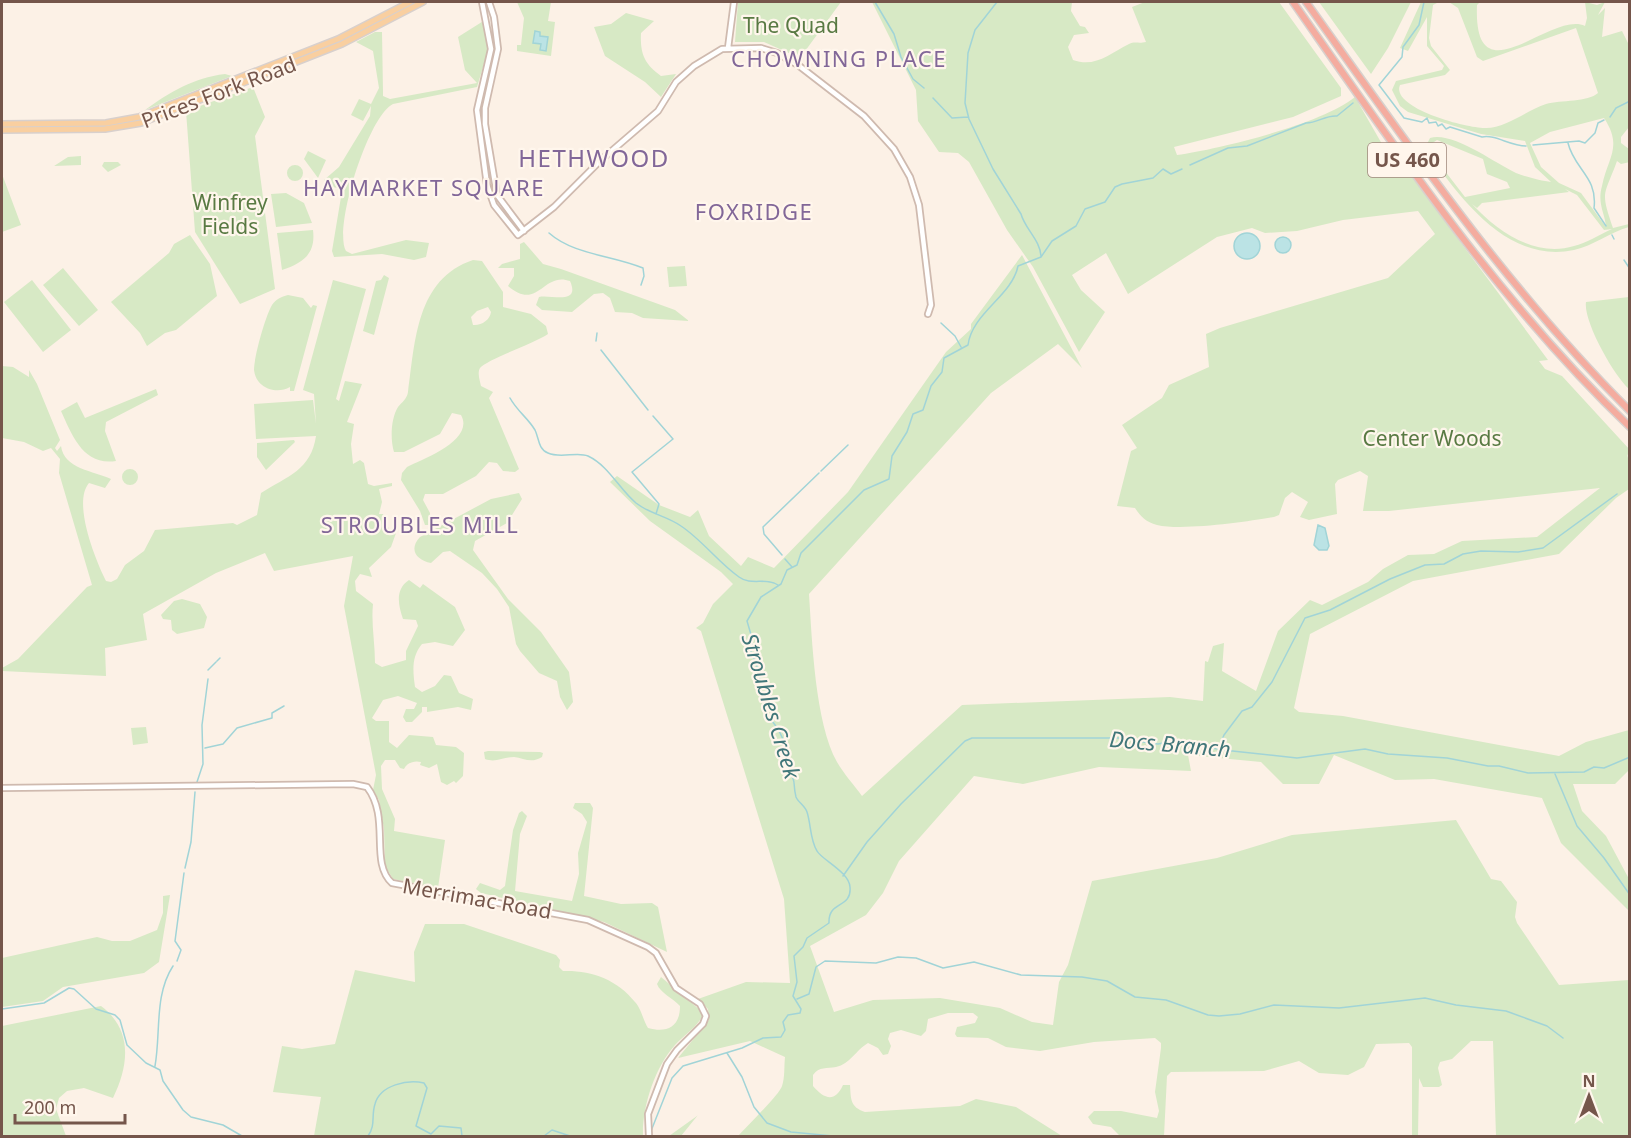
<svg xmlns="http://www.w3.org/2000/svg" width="1631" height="1138" font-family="'Noto Sans',sans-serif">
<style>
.green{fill:#d7e9c5;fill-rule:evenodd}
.water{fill:#bbe3e5;stroke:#a1d4d7;stroke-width:1.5}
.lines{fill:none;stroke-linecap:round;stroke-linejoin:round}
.stream{stroke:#a1d4d7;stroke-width:1.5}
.minor-casing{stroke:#cfbaaf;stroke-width:8}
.major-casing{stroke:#d8d0cd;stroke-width:8}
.highway-casing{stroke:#d8d0cd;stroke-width:9}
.minor{stroke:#fff;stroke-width:4.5}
.major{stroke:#f9cfa0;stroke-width:5}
.highway{stroke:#f4ac9f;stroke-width:6}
.labels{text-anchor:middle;stroke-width:4.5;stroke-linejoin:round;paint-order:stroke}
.shield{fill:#fff6ec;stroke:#9e867b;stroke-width:1.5}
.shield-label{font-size:20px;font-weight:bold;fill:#75564b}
.park-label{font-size:21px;fill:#597a43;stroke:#fff6ec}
.street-label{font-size:21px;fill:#75564b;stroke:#fff6ec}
.neighbourhood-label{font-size:22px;letter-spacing:1.5px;fill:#826798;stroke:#fff6ec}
.water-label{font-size:22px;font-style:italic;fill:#407679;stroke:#fff6ec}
.quarter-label{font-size:24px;letter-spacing:1.5px;fill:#826798;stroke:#fff6ec}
</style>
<rect width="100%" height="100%" fill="#fcf1e6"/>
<path class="green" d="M517,2H551L548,21L555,22L551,56L517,51V45H521L524,18Z
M738,2H841L800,58L764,42H735Z
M872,2H1072L1071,11L1080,26L1085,27L1089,33L1074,35L1068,47L1073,60C1095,68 1109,54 1129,44C1135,41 1138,44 1146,42L1132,7L1145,2H1279L1341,88V96L1293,117L1174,147L1177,155C1220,149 1322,124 1355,97L1382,144L1404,166L1548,360L1539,361L1545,369L1562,376L1630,450L1629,457L1627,454L1629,462V489L1616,498L1559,554L1413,581L1310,634L1294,708L1299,712L1343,716L1559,756L1586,742L1629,730V770L1615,784H1573L1582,811L1606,836L1629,879L1630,912L1561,843L1542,798L1434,779L1395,780L1334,755L1319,784H1283L1261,762L1188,755L1191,771L1099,767L1023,784L974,776L899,861L883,893L866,915L810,946L834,1012L873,1000L940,998L1000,1008L1032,1022L1053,1025L1059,982L1068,965L1092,881L1217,858L1292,835L1456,820L1491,879L1501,881L1517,902L1515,917L1517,923L1559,985L1629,980V1136H1496L1493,1041H1471L1452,1059L1440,1062L1438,1068L1442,1085L1439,1087H1423L1419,1078L1418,1136H1412V1047L1409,1043L1376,1044L1364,1067L1348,1075L1319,1073L1299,1061L1264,1071L1171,1072L1167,1076L1164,1136H1120L1111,1127L1093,1124L1088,1117L1094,1111H1121L1157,1118L1159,1111L1155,1092L1161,1048V1043L1155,1038L1094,1042L1040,1051L1006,1047L988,1038L957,1037L955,1034L957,1027L975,1023L978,1017L973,1013H948L928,1019L926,1031L921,1036L901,1030L890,1033L888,1039L891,1046L888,1054L883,1055L878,1048L868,1043C856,1050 850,1064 836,1067C827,1069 819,1066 813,1075V1086C824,1099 835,1103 843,1085H850C851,1099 850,1107 865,1112L960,1106L976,1099L1016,1107L1062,1136H738C746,1127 780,1094 782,1086C785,1078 784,1066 785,1057L750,1041L678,1058L709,1020L708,1009L698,999L746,982L790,983L784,899L701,631L696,628L703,623L713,604L733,584L721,572L650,521L610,482L617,476L659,505L690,517L698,510L709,536L741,566L748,557L774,568L848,492L946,352L971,329V324L1022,255L1082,368L1058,344L991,393L809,594C812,640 815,723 837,762C844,774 854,785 862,796L962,705L1170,697L1203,701L1205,661L1208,662L1213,646L1224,643L1222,671L1256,691L1278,631L1310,600L1322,605L1368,582L1383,569L1408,555L1434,554L1462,541L1537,537L1600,488L1389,511H1363L1368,476L1360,471L1338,480L1335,484L1337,514L1309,520L1300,517L1308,502L1292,492L1285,498L1279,515L1274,517C1247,522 1182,531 1157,525C1146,522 1141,517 1135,508L1117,506L1131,451L1137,448L1122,425L1162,398L1169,385L1209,367L1206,334L1220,328L1388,278L1435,234L1418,211L1343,220L1297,231L1265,233L1252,228L1217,237L1128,294L1106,253L1072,275L1081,290L1105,312L1079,352L1033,267L1007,230L969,162L958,153L939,152L918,121L916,90Z
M1319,2H1411L1388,48L1371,74Z
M1421,2H1439L1433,5L1429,38L1431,46L1450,70L1445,75L1400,85C1390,108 1468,129 1486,128C1506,128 1527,110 1546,104C1561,100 1588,102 1598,93L1576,28L1483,61L1477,57L1458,8L1449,2H1480L1477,5C1473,102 1551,10 1585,26L1587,18L1585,2L1597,5L1605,2L1598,15L1605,8L1602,37L1622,31L1629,45V127L1621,137V143L1629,149L1630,162L1621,164L1617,161C1604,197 1600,190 1613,228L1629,224V227C1610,232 1593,246 1574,250C1508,264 1461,199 1428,153L1426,146L1430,138C1452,131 1495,163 1516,173C1526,177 1542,181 1551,182L1535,167L1525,141L1481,134L1408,112L1400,106L1392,90L1396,81L1442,70L1444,66L1427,46V17L1408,51L1400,48ZM1604,118C1623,147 1608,157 1602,186C1597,204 1605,213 1606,227L1581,193L1559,183L1541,167L1530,143L1550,132ZM1437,140L1483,159L1487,174L1507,182L1510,188L1465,197L1431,153V144ZM1565,189L1577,195L1604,230L1612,229C1599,235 1586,243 1574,246C1535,258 1497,231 1472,204L1477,208L1482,203L1569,192Z
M626,13L654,21L641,33C640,53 644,64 661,76L676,74L661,97L645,82L605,56L594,27L611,24Z
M485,20L489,47L477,87L393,104C368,116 333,229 346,251L352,254L406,240L429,243L426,257L414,260L382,254L334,257L332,251L341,197L337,188L326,185L324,180L339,167L370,116L371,106L363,121L351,115L359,99L371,104L379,88L373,51L356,42L375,32H382L383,92V96L390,99L477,83L465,70L458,37Z
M225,74L232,76L145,110C170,92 193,78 225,74Z
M253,87L265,117L255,136L275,289L240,304L195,232L186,111Z
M308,151L326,160L318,178L304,159Z
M81,156V165L54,166L68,157Z
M104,162H118L121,165L108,172L102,166Z
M287 173a8 8 0 1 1 16 0a8 8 0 1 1-16 0Z
M2,174L21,225L2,232Z
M286,193L304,203L312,223L276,227L271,194Z
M313,230C316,254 303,263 282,270L277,233Z
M190,235L210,264L217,296L176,330L165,333L147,346L140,333L111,302L169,253L174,244Z
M524,242L543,264L561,269L675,310L689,321L643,318L632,313L615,312L610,298L603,293L594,294L572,312L542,310L536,305L539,297C550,294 581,306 570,281C543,271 538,312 508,286L514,276V268H498L502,264L520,259V244Z
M473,260L482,261L503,292V307L531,314L546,326L548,334C535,343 486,360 480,368C477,373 480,381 481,386L493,392L489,398L519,469L515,472L503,471L497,463L489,462L476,476L443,494H425L423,500L430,513L429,525H425L420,511L401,480L402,473L407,467C424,459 475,440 461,415L452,413L440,434L404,452H394C390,439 391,418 398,407C402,402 407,399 408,392C415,342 416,279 473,260ZM488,307L491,312C490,320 481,326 473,325L471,317L477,311Z
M685,266L687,286L669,287L667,267Z
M63,268L98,310L79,326L43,285Z
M384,275L389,278L374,335L363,331L376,281L381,280Z
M32,280L71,330L43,352L4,302Z
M333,280L366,289L336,399L339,401L345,381L362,384L347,422L354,424L351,444L353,464L360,460L364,463L368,484L374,486L392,483V486L379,489L382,502L379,514H383L391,534L396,533L391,547L369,568L372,577L360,574L355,581L356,591L373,604C371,623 375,643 375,663L382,667L406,660V651L418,626L416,620L403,619C398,605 395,589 409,580L420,588L423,584L455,607L465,630L453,646L435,642L422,644C411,657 413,672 415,687L422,692L435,686L444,675L451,676L459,693L473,699L471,710L458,707L427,712V707H422V712L412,722H406L403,717L406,709H414L417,703L398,696L383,700L372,718L376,721H389V742L397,748L409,735L433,737L436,745L456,747L464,753L463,776L456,783L454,781L447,785L441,782L437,764L429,768L420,765L421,762C414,760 407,763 404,769L400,768L395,760H385L381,766L382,789L395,819L394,831L445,840L438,888L393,879L385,866L384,829L379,800L373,790L376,775L344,606L353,556L274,571L265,553L216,573L143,614L147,640L105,648L106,676L2,671V668L18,659L87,587L92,585L59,473L60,459L51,448L43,451L24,442L2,438V366L13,367L29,377V370L37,384L60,440L55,448L57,451L61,446C64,469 94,471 111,479L105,488L89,483C72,503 96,561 106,581L111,582L117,579L125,565L144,551L155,530L233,523L237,525L257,515L261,493C288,476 311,470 316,436L256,439L254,404L313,400L316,424L314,394L303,390Z
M288,295L303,298L311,308L313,305L317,306L294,391H290V387C276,395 256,388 254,370C254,357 265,317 272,305C276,299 281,297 288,295Z
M1629,297H1630L1629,389C1614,376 1583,321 1586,302Z
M156,389L158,395L106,422L105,431L116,461C83,466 72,435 61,411L77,402L85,418Z
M294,440L295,442L266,470L257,457V443Z
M122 477a8 8 0 1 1 16 0a8 8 0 1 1-16 0Z
M519,493L522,499L507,523L475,541L473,550L508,599L541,632L569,672L573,702L567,710L560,697L557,681L539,673L520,651L516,644L509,607L497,589L482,573L450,551L443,552L431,563C417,560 408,550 420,537L491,499Z
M182,599L200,604L207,617L204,628L177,634L172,630L171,620L163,619L161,615L174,601Z
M146,727L148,743L133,745L131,728Z
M488,751L540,752L543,753L542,757C531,764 524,758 514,757C503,757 496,763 485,759L484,752Z
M575,803H590L593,808L584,896L621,904L652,903L658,907L667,952L604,922L481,893L476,889L480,883L500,890L505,886L513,830L519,813L522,811L527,816L520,834L515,891L572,901L579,874L578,853L587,822L582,814L573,808Z
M170,895L159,962L144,973L63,987L43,1001L2,1007V958L97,937L112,941H130L157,930L163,913V896Z
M425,924H464L556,955L560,960L559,967L563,971C590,970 617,979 635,1002C641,1008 643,1020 648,1028C666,1033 680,1028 680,1006C673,998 660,993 657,984L661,977L700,1010L703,1014C699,1026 684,1035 675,1045C655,1067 642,1107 643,1136H314L321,1097L273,1092L282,1046L302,1049L335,1044L355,970L415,982L414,952Z
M101,1006C133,1030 129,1065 113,1098L84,1088L67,1091L59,1098L56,1109L66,1136H2V1026Z
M698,1115L681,1136H669L697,1116Z"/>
<path class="water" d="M535,31L540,32V36L548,37L546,51L540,50L541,44L533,43Z
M1234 246a13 13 0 1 1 26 0a13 13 0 1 1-26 0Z
M1275 245a8 8 0 1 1 16 0a8 8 0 1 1-16 0Z
M1318,525L1325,528L1329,546L1327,550H1319L1314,545Z"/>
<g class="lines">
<path class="stream" d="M875,2L894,34L901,57L913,79L924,88
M997,2L975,30L968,53L965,103L969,119L993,169L1021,214C1025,229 1041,241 1041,257
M1424,2L1419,25L1403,47L1402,57L1379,85L1404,118L1422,122L1427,118L1429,123L1436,122L1438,126L1442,124L1446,129L1450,127L1482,137C1495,134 1510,146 1526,146
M933,98L952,118L968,117
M1610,117L1616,108L1630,101
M1568,143C1574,169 1598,177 1594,208L1606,226
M1533,145L1579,141L1585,143L1595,133L1598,123L1604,120
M1190,165L1228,148L1247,146L1306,123C1318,123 1325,115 1337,116L1353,103
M549,233C574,255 612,255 643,268L644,276L641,285
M1612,235L1614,239
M1624,260L1630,269
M941,323L955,336L961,347
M596,341L597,333
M601,350L648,410
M510,398C517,411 528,418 535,430C539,438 538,449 548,453C561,459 577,451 588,456C609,466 619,489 636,503C650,514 667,516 681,526C702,540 718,562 739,577C751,586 766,577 778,585
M653,416L673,439L632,472L659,504L656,514
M821,471L848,445
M782,555L764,534L763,527L819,473
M785,559L792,567
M217,661L220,658
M208,670L216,662
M1219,747L1224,735L1242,711L1252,707L1272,682L1305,618L1330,610L1390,579L1425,565L1444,564L1463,554L1481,551L1518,552L1543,548L1617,494
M205,748L223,744L237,728L272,718V713L284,706
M1555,774L1577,826L1604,858L1630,895
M197,782L203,764L202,725L208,679
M185,868L191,842L195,792
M843,876L867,842L901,804L965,741L972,738H1128L1136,741L1158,744L1174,741L1223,750L1297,758L1365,749L1388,754L1447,758L1488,766H1499L1528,773L1584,772L1594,767L1604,768L1630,757
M177,961L181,950L175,941L184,873
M797,999L809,994L816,967L825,961L876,963L898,957L916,958L943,968L974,962L1021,975L1082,977L1107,981L1135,997L1166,1000L1208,1015L1219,1016L1240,1014L1274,1005L1339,1008L1425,998L1456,1005L1506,1011L1547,1026L1563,1038
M2,1009L44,1003L69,988L74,989L96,1009L115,1015L120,1020L127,1045L146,1063L160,1070L163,1081L183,1110L191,1117L223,1125L242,1136
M727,1053L742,1077L754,1107L767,1123L791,1132L833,1136
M155,1066C161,1033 154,995 173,966
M651,1131L672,1078L683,1066L742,1048L763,1038L781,1037L785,1030L783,1022L788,1015L800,1013L801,1009L793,996L797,982L794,956L803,947L807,938L829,923C828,900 852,909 850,887C849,872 822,860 817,851C810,840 811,824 807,812C805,806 798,802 796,797C792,781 798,783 786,768C789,751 783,734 772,721L774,710L770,693L761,684L756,662L751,654L752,638L747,621L761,597L781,584L787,570L797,565L801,553L864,490L889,479L892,456L907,432L913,414L923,410L931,386L942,372L944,358L968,345C972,313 1012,296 1018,266L1041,257L1052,241L1076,226L1085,209L1105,202L1115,187L1122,184L1153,178L1163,169L1171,174L1182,169
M368,1136C376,1125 371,1116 375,1104C380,1085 408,1079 424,1083L427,1088L416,1126L431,1134L439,1126L461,1128L462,1136
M544,1136L552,1130L570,1136"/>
<defs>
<path id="minor" d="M482,2L491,49L477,110L487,185L494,205L518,235L554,207L600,161L658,111L676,82L694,66L722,49L761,48L777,53L798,65L864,116L894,149L910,177L919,205L931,305L928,314
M489,2L494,17L498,49L485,108V124L497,195L524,231
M728,48L734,2
M2,788L353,784L367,787C391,818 369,862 392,883L588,920L648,947L656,953L676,988L700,1004L706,1016L703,1024L677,1050L667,1064L648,1114L649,1136"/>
<path id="major" d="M2,124L106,123L139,117L338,39L410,2
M2,130L105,129L141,123L342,44L423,2"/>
<path id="highway" d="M1293,2C1396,149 1499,302 1630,427
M1306,2C1407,143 1506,288 1630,411"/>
</defs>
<use href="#minor" class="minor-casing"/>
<use href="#major" class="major-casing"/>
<use href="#highway" class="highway-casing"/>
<use href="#minor" class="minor"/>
<use href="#major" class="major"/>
<use href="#highway" class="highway"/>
</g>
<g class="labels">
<rect class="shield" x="1368" y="143" width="78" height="34" rx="4.5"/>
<g class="shield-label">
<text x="1407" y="167">US 460</text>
</g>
<g class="park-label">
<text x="791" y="33">The Quad</text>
<text x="230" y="210">Winfrey<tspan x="230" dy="24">Fields</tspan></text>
<text x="1432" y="446">Center Woods</text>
</g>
<g class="street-label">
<text transform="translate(219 93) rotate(-21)" y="7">Prices Fork Road</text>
<text transform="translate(477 899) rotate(10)" y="7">Merrimac Road</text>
</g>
<g class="neighbourhood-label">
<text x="839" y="67">CHOWNING PLACE</text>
<text x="424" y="196">HAYMARKET SQUARE</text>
<text x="754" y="220">FOXRIDGE</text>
<text x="420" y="533">STROUBLES MILL</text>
</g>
<g class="water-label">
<text transform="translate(771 706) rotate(73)" y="8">Stroubles Creek</text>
<text transform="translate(1170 744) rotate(5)" y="8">Docs Branch</text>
</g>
<g class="quarter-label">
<text x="594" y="167">HETHWOOD</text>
</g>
</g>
<rect width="1631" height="1138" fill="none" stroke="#75564b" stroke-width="6"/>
<g transform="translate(1589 1096)" stroke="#fff6ec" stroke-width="4.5" paint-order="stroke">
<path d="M0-4.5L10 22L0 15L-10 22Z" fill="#75564b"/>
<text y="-9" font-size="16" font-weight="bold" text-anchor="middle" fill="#75564b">N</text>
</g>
<path d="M15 1114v9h110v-9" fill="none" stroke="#75564b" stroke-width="3"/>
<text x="24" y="1114" font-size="18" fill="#75564b" stroke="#fff6ec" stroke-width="4.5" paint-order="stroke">200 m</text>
</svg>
